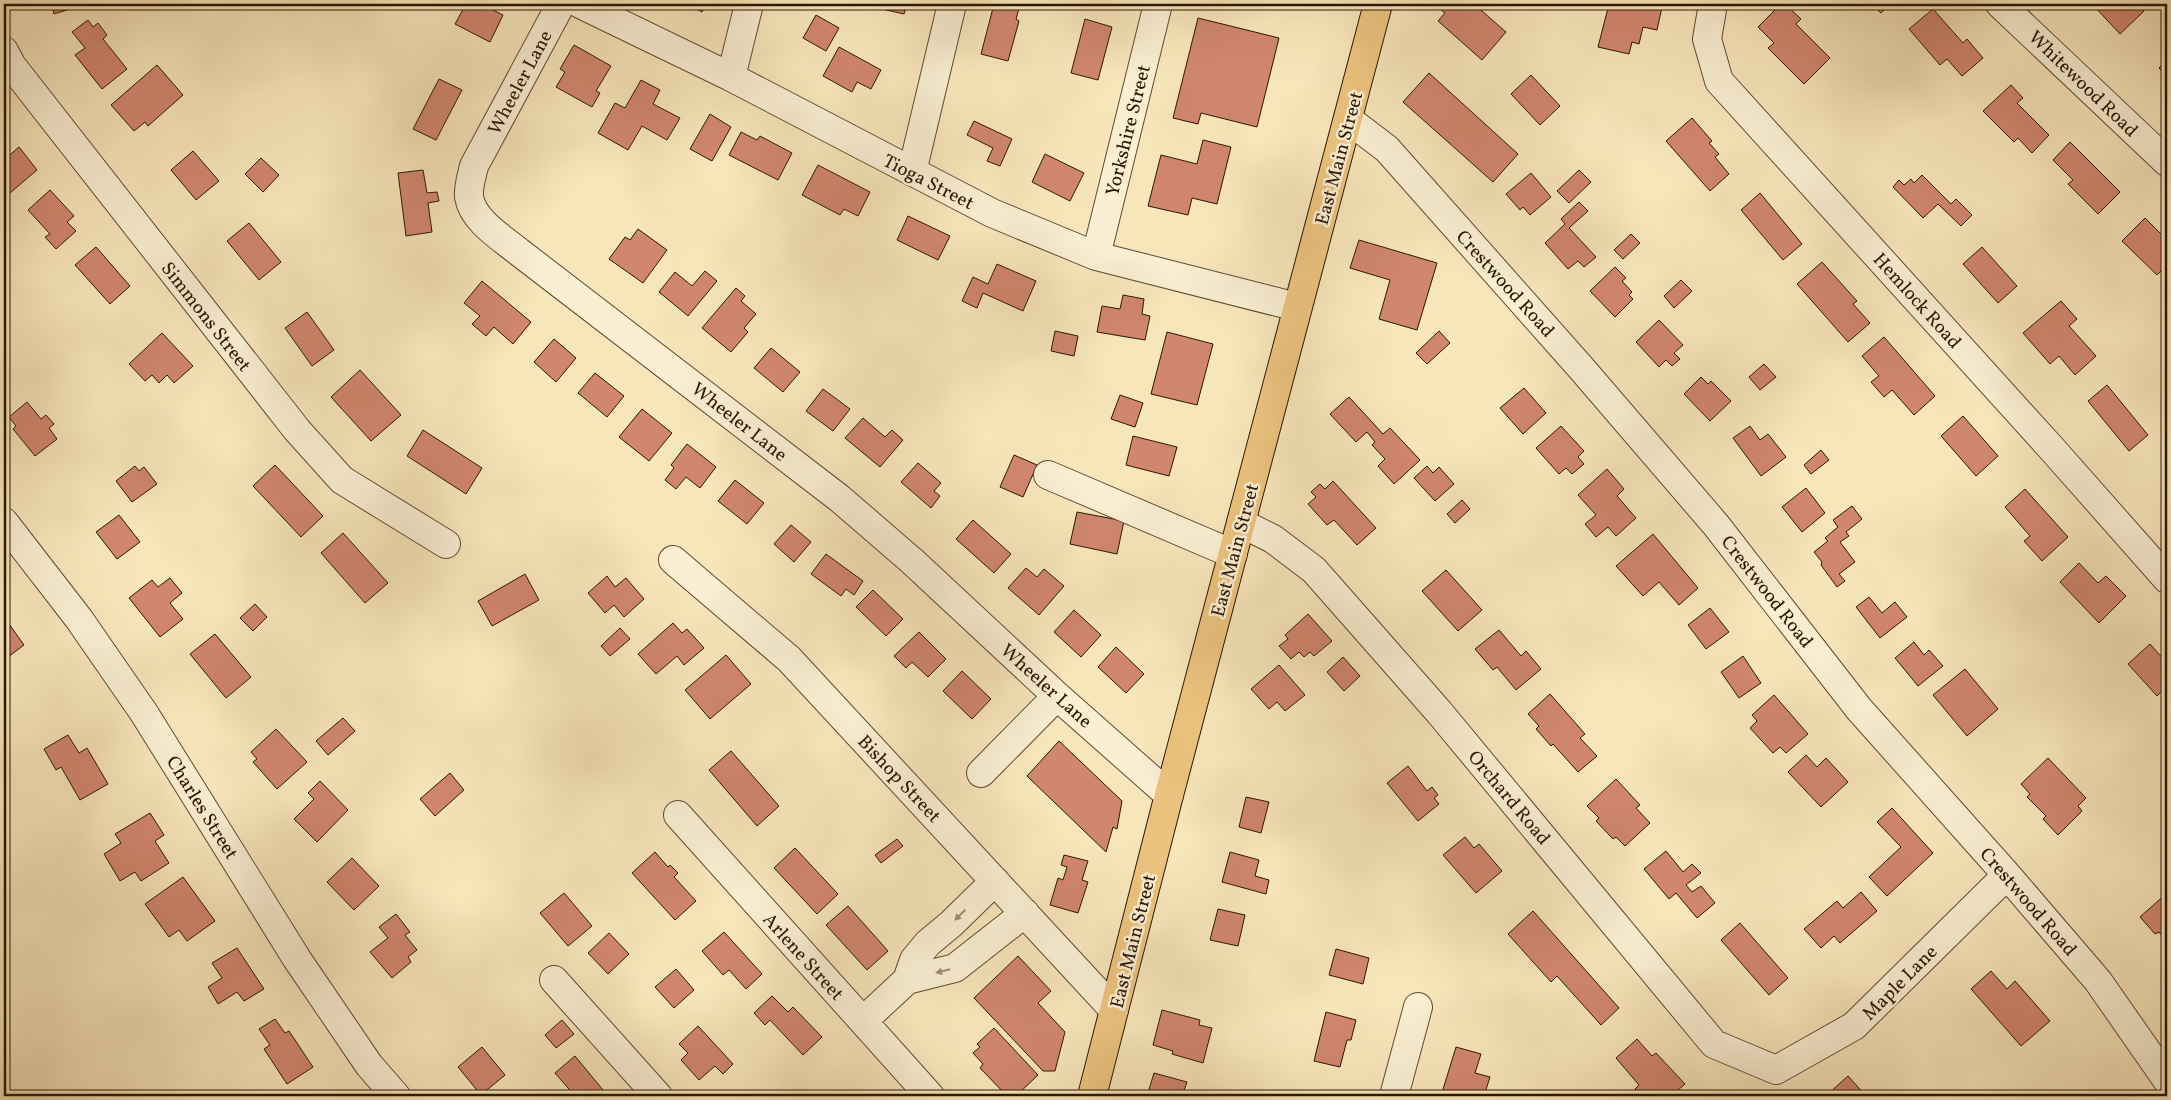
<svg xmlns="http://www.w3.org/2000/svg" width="2171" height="1100" font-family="Vollkorn,serif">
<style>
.building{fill:#d18670;stroke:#2a1605}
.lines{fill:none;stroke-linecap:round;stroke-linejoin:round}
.minor-casing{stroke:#5e4a32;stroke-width:30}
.highway-casing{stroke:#2a1605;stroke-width:30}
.minor{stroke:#faefd3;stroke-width:28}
.highway{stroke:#ecc37e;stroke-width:28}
.oneway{fill:#9c8d76}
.labels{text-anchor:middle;stroke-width:5;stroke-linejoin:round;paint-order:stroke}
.street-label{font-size:19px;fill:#2a1605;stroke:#faefd3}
</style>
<rect width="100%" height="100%" fill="#f8e6bb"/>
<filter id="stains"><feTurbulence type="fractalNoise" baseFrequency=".004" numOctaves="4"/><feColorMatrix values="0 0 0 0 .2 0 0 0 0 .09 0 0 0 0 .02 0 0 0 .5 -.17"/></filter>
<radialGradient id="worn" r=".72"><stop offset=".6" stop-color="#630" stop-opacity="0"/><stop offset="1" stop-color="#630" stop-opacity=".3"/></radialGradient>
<path class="building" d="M51,4H86L54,14Z
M466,4H481L503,15L490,42L455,24Z
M687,4H706L702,12Z
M879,4H907L904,14L878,8Z
M994,4L1020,5L1016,19L1019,21L1008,61L981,54Z
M1434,4H1474L1506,32L1482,60L1438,21L1445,13Z
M1609,4H1647L1662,7L1657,30L1643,27L1639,44L1632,42L1629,54L1598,47Z
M1781,4H1785L1801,19L1796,24L1830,58L1804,84L1768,48L1774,43L1758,27Z
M1863,4H1890L1881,13L1872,5L1869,9Z
M2095,4H2137L2144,11L2120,34L2093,5Z
M1933,9L1963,43L1967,39L1983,58L1962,76L1947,59L1940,65L1909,29Z
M816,15L839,28L826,51L803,38Z
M1198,18L1279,38L1257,127L1201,113L1198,124L1173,118Z
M1085,19L1112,27L1098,80L1071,73Z
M88,20L93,27L98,23L107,35L103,39L127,69L102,89L75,55L85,48L72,32Z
M574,45L611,66L596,91L600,93L592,107L556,87L565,72L560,69Z
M839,47L881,70L871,89L857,82L852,92L823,76Z
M2167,60V77L2159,68Z
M157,65L183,95L148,126L145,122L134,131L111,105Z
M1429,73L1518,154L1493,182L1403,102Z
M1531,75L1560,106L1540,125L1511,94Z
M439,79L462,90L436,140L413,129Z
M641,80L660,90L653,104L680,118L667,140L642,126L628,150L598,133L615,103L625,108Z
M2011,85L2023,98L2017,103L2049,135L2032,153L2018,138L2014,142L1983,111Z
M710,114L731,127L712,161L690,149Z
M1692,118L1712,141L1709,143L1719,154L1715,157L1729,174L1710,191L1666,141Z
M974,121L1012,139L1000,166L987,161L993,148L967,135Z
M741,132L757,140L760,136L792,153L778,180L729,155Z
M1203,140L1231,147L1217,204L1192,198L1188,215L1148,206L1161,155L1197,164Z
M2070,142L2120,192L2098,214L2068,184L2073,180L2053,160Z
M19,147L37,170L4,198V160Z
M193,151L219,181L196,200L171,170Z
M1045,154L1084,173L1070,201L1032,182Z
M261,158L279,175L263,192L245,174Z
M818,165L870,192L858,216L844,209L840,215L802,195Z
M423,170L427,193L437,192L439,201L428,203L432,232L406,236L398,173Z
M1579,170L1591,182L1569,203L1557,191Z
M1531,173L1551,197L1530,215L1523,207L1520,210L1506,194Z
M1922,175L1951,204L1956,199L1972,215L1961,226L1938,204L1923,218L1893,187L1899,180L1904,185L1911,179L1914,183Z
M50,190L74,216L67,222L76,231L56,249L45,237L50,234L28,210Z
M1760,193L1802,244L1783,260L1741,210Z
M1579,202L1588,211L1569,228L1596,257L1584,267L1578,261L1568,269L1545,243L1565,224L1561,219Z
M908,216L950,236L938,260L897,240Z
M2145,218L2167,240V276L2162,270L2157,275L2122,241Z
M249,223L281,262L259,280L227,241Z
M638,229L667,250L643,283L609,259L625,237L630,240Z
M1631,234L1640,243L1623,259L1614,250Z
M1359,240L1437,263L1417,330L1379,319L1390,280L1350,268Z
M96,247L130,286L110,304L75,265Z
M1982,247L2017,286L1998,303L1963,264Z
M1822,262L1857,301L1853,304L1870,323L1848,342L1797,284Z
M997,264L1036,281L1023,311L983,293L977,308L962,301L973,277L988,284Z
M1615,267L1626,278L1622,281L1632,292L1629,295L1633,299L1615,317L1590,291Z
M705,271L717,281L688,316L659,292L675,272L692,286Z
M1681,280L1692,291L1674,308L1664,296Z
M482,281L531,322L513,344L494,327L486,336L472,324L480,316L464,303Z
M736,288L745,296L741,301L756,314L744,328L748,332L731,352L702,328Z
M1123,295L1144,299L1142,314L1150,316L1145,340L1097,332L1102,306L1120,309Z
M2061,301L2077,319L2069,326L2096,356L2075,375L2059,356L2050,364L2023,333Z
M307,312L334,350L312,366L285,328Z
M1659,320L1683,345L1674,353L1680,359L1672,366L1666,360L1659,367L1636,342Z
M1055,331L1078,336L1074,356L1051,351Z
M1439,331L1450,343L1427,364L1416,353Z
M1167,332L1213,344L1197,405L1151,394Z
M162,333L193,366L174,383L167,375L159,383L152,375L145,381L129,364Z
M1884,337L1935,396L1914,415L1892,390L1884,397L1871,382L1879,376L1862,356Z
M554,339L576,358L556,382L534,362Z
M771,348L800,372L783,392L754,368Z
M1764,364L1776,377L1760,390L1749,377Z
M360,370L401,415L371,441L331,397Z
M595,373L624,396L607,417L578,393Z
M1701,377L1708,384L1711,381L1731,401L1710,421L1684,394Z
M2107,385L2148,435L2129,451L2088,401Z
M1524,388L1546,413L1523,434L1500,408Z
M823,389L850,409L833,431L806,411Z
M1120,395L1143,403L1135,427L1111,419Z
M1349,397L1383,434L1390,428L1420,460L1394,484L1378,466L1385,459L1372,445L1375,442L1367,432L1356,442L1330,414Z
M27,402L41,419L46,415L54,424L49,428L57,439L35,456L13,429L16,426L9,417Z
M642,409L672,433L649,461L619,437Z
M1963,416L1998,456L1976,476L1941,436Z
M863,418L885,437L892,430L903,440L880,467L845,438Z
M1561,426L1584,451L1578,457L1584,464L1572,474L1566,468L1559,474L1536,448Z
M1750,426L1760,440L1768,434L1786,457L1761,476L1733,438Z
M423,430L482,468L466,494L407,456Z
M1133,436L1177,447L1169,476L1126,465Z
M687,444L716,467L700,488L686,477L676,489L665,480L674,468L671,465Z
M1821,450L1829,460L1811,474L1804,465Z
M1014,455L1037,465L1023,497L1000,487Z
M918,463L941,483L934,491L940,496L931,508L901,482Z
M275,465L323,516L301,537L253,486Z
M135,466L139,471L144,467L157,484L132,502L116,481Z
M1427,466L1433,473L1439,467L1454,484L1435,501L1414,478Z
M1607,469L1624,489L1617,496L1636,518L1616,536L1608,527L1596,537L1585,524L1596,515L1578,495Z
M735,480L764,503L747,524L718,501Z
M1333,481L1376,528L1357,545L1334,520L1327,525L1308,504L1316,497L1311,492L1320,484L1325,489Z
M1806,488L1825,513L1802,532L1782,507Z
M2025,489L2068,537L2042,561L2024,541L2030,536L2005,507Z
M1462,500L1470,509L1455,523L1447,514Z
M1852,506L1862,519L1846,532L1849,536L1840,542L1855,562L1839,574L1845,581L1837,587L1821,565L1822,562L1814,552L1828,541L1825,538L1838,527L1833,520Z
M1077,512L1124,521L1117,554L1070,544Z
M119,515L140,542L117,559L96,532Z
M973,520L1011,554L994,573L956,539Z
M791,525L811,542L794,562L774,544Z
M343,533L388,583L365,603L321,553Z
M1653,534L1698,588L1679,605L1659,582L1643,596L1616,566Z
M826,554L863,581L854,595L846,589L841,596L811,574Z
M2079,563L2098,583L2106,576L2126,596L2099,623L2060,582Z
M1026,568L1037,577L1044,569L1064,586L1039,615L1008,588Z
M1446,570L1482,610L1458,631L1422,591Z
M525,574L539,600L492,626L478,601Z
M607,576L615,587L626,578L644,599L624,617L614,605L605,613L588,593Z
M170,578L182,593L170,603L183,619L160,637L129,598L152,580L158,587Z
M873,590L903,619L886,636L856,607Z
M1869,597L1882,613L1895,602L1907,617L1880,638L1856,607Z
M255,604L267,617L253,631L240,618Z
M1710,608L1729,632L1706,649L1688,625Z
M1074,610L1101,635L1081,657L1054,632Z
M1308,614L1332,641L1314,656L1310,652L1304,657L1299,652L1291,659L1279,646L1288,639L1285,635Z
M673,623L682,633L687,629L704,648L684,665L677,656L656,674L638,654Z
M9,624L24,645L4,660V626Z
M620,628L630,639L610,656L601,646Z
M1499,630L1521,656L1526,651L1541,669L1516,690L1497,667L1493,670L1475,649Z
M919,632L946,659L928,677L912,662L906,668L894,656Z
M215,634L251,677L226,698L190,654Z
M1914,642L1924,655L1929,650L1943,666L1918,686L1895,658Z
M2150,644L2167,663V686L2157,696L2128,664Z
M1116,647L1144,674L1126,693L1098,667Z
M726,655L751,684L710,719L685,690Z
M1743,656L1761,683L1739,698L1721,672Z
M1343,657L1360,676L1344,691L1327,672Z
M1279,665L1305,695L1285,711L1277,702L1269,709L1251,689Z
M1965,669L1998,709L1967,736L1933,695Z
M962,671L991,699L972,719L943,691Z
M1550,694L1585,734L1580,738L1597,756L1578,772L1553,744L1551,746L1536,729L1539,726L1528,714Z
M1774,695L1808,734L1786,753L1780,747L1773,753L1750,728L1757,721L1752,715Z
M343,718L355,731L328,755L316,741Z
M276,729L307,762L277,789L253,762L257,759L251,752Z
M68,735L79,753L87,748L108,784L80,800L61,767L56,770L44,749Z
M1059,741L1122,801L1117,829L1113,827L1106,852L1027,776Z
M731,751L779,806L757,826L709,770Z
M1806,755L1817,767L1826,758L1848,782L1821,807L1788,772Z
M2048,758L2086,798L2078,806L2082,811L2058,835L2043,819L2046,816L2027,797L2030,794L2021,784Z
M1408,766L1427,791L1432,787L1438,795L1434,798L1439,804L1418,821L1387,783Z
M450,773L464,790L435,816L420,799Z
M1616,779L1640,805L1636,808L1650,823L1625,846L1616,837L1613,839L1596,821L1599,818L1587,806Z
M320,781L348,810L317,842L294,819L314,799L308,793Z
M1246,797L1269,802L1261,833L1239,827Z
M1892,808L1933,853L1887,896L1869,877L1901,847L1877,822Z
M150,813L164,835L155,841L169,863L141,881L135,872L120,881L104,854L121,843L115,834Z
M1465,837L1474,848L1479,844L1502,871L1476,893L1443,855Z
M897,839L903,846L881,863L875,855Z
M795,848L838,894L817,914L774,868Z
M1666,851L1683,872L1692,864L1701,873L1686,885L1692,892L1701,886L1715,903L1697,918L1676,893L1669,899L1644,869Z
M655,852L668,867L670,865L678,873L674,877L696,901L675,920L632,873Z
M1230,852L1259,860L1255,876L1269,880L1266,894L1222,882Z
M1064,855L1088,861L1082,880L1088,882L1078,913L1050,905L1058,878L1063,880L1067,867L1061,865Z
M352,858L379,886L354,910L327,882Z
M183,877L215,921L187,941L179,930L169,937L145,904Z
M1861,892L1877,911L1840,943L1834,936L1821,948L1804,929L1837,901L1843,908Z
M564,893L592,926L568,946L540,913Z
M2167,893V942L2159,932L2155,934L2140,917Z
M848,906L888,951L867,970L826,925Z
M1218,909L1245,915L1238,946L1210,940Z
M1533,911L1619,1008L1601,1025L1557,976L1551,982L1508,934Z
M396,914L410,932L405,935L417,950L408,957L411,962L392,978L370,952L388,938L379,927Z
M1740,923L1788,978L1769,995L1721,940Z
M724,932L762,974L746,989L729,970L723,975L702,951Z
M609,933L629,954L608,974L588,953Z
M237,948L264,989L244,1001L237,992L218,1004L208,987L222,978L212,963Z
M1336,949L1369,958L1363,984L1329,975Z
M1018,956L1051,991L1038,1003L1065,1032L1055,1071H1043L974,998Z
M676,969L694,990L674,1008L655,987Z
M1991,971L2007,989L2015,981L2050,1021L2021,1046L1971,989Z
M772,996L788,1012L793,1007L822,1037L803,1055L770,1020L765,1025L754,1013Z
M1162,1010L1200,1020L1199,1025L1212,1028L1203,1063L1172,1054L1173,1051L1153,1045Z
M1326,1012L1356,1020L1351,1040H1347L1340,1067L1314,1061Z
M275,1019L285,1033L289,1031L313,1067L287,1084L264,1049L270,1045L259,1029Z
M562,1020L574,1034L556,1048L545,1035Z
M698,1026L733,1064L723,1074L715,1066L699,1080L681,1060L688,1053L679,1044Z
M994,1028L1038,1075L1016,1096H1007L980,1068L983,1064L973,1053L980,1047L977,1044Z
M1637,1039L1652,1056L1656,1053L1685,1084L1671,1096H1641L1635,1089L1639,1085L1616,1058Z
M482,1047L505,1075L481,1095L458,1067Z
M1456,1047L1481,1054L1475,1073L1490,1077L1484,1096H1441Z
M575,1056L603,1090L596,1096H575L555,1073Z
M1154,1073L1187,1082L1182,1096H1147Z
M1848,1076L1866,1096H1830L1828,1094Z"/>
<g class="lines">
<defs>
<path id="minor" d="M561,4L474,166C472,176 468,186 469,197C473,221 502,238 519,252L839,498L912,561L1057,696L1169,795
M580,4L731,77L992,213L1096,256L1297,307
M1713,4L1707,39L1719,81L2053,450L2167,579
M2000,4L2167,162
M4,51L12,66L297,430L342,480L446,544
M731,77L749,4
M1349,120L1387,149L1582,369L1716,525L1859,709L2007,875L2098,981L2167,1080
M912,172L952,4
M1096,256L1158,4
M1048,475L1233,554
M4,522L79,619L144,713L297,959L369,1065L396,1096
M1241,523L1273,539L1314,570L1439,712L1714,1044L1776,1070L1854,1026L2007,875
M673,560L789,659L1114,1010
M981,773L1057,696
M678,815L930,1096
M554,980L658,1096
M907,980L955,968L1025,913
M863,1021L907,980L914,960L928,943L951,924L995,881
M1394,1096L1418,1007"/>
<path id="highway" d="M1092,1096L1169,795L1378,4"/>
</defs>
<use href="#minor" class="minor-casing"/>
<use href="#highway" class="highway-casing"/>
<use href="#minor" class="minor"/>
<use href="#highway" class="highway"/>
</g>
<defs><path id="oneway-solid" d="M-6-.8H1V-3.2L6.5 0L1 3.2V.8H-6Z" transform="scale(1.25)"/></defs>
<g class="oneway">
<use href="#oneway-solid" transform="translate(960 915) rotate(136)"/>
<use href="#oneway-solid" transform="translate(943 971) rotate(166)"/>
</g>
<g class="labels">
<g class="street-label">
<text transform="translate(519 82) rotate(-62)" y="7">Wheeler Lane</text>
<text transform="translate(2084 83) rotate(44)" y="7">Whitewood Road</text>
<text transform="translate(1127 130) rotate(-76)" y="7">Yorkshire Street</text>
<text transform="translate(1338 158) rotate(-75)" y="7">East Main Street</text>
<text transform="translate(929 181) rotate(27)" y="7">Tioga Street</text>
<text transform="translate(1506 283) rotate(48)" y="7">Crestwood Road</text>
<text transform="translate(1918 300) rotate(48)" y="7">Hemlock Road</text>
<text transform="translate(207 316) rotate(52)" y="7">Simmons Street</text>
<text transform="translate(740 421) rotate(38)" y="7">Wheeler Lane</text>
<text transform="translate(1234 550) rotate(-75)" y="7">East Main Street</text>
<text transform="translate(1768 591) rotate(52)" y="7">Crestwood Road</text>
<text transform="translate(1047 685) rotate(42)" y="7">Wheeler Lane</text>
<text transform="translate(900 778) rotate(47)" y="7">Bishop Street</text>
<text transform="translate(1510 797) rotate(50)" y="7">Orchard Road</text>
<text transform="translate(203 807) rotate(58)" y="7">Charles Street</text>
<text transform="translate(2029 901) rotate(49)" y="7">Crestwood Road</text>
<text transform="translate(1132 941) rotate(-76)" y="7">East Main Street</text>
<text transform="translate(804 956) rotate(48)" y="7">Arlene Street</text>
<text transform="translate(1899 982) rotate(-45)" y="7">Maple Lane</text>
</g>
</g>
<rect width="2171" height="1100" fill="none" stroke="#f8e6bb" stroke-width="20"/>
<rect x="5" y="5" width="2161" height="1090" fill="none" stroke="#2a1605" stroke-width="2.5"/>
<rect x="10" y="10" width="2151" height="1080" fill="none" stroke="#2a1605"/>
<rect width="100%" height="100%" filter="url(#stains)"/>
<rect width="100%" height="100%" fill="url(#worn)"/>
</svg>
